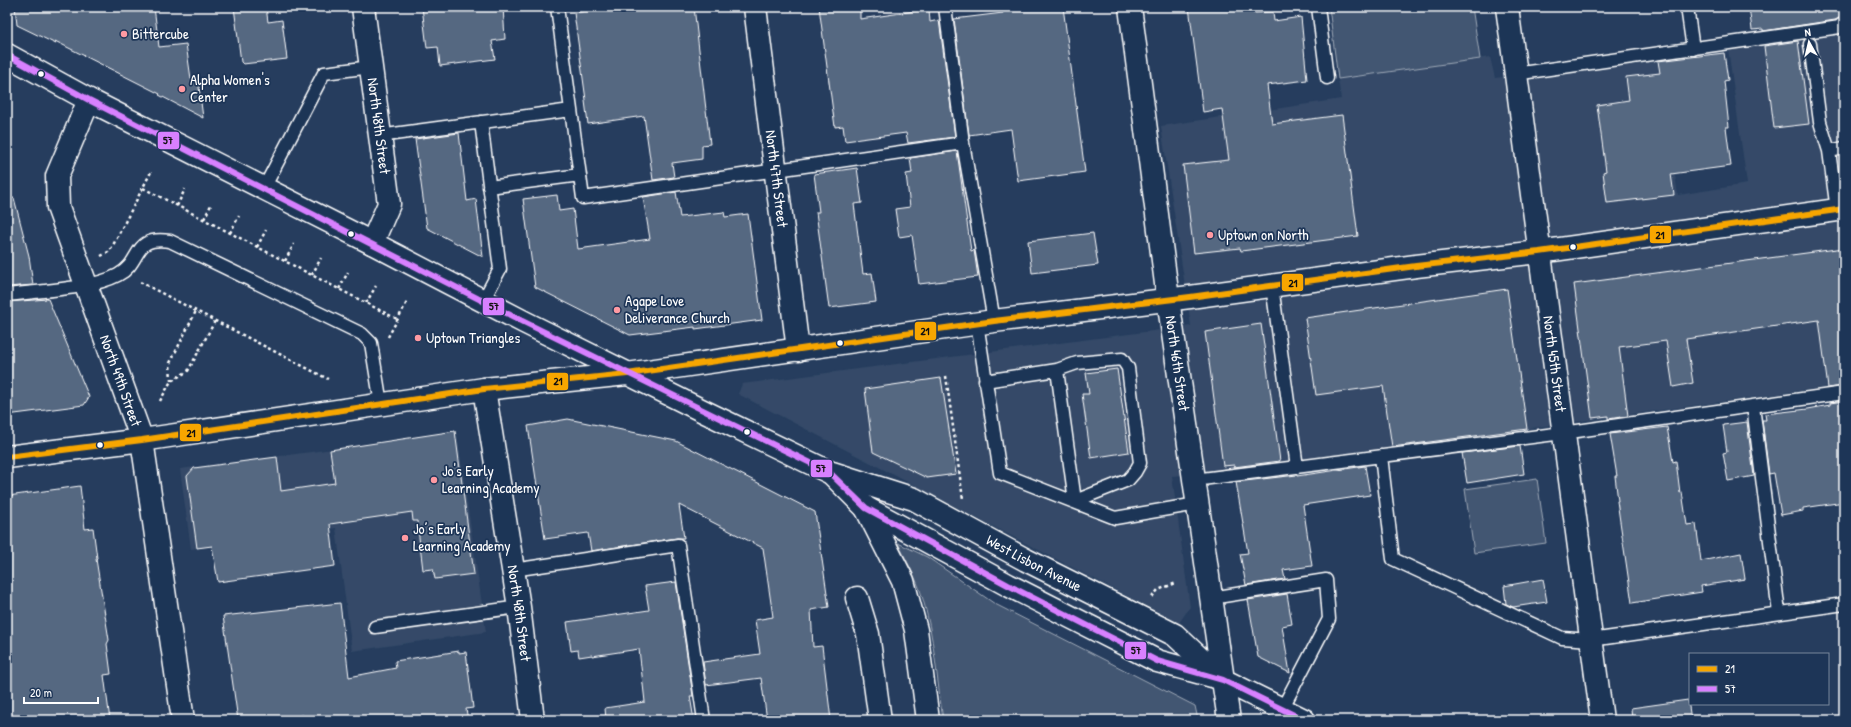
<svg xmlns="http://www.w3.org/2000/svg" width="1851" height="727" font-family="'Patrick Hand',sans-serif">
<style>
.built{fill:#344a68}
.green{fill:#425672;stroke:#a0aab8}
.building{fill:#556781;stroke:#fff}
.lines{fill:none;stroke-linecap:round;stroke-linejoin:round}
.lane-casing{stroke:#fff;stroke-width:15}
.street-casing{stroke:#fff;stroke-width:25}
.secondary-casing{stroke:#fff;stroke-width:25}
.primary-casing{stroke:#fff;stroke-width:25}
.highway-casing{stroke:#fff;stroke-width:25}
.path{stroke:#fff;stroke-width:2.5;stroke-dasharray:3 3;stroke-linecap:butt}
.lane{stroke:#1d3557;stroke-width:12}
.street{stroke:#1d3557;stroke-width:22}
.secondary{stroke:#1d3557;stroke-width:22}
.primary{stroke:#1d3557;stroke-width:22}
.highway{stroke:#1d3557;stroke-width:22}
.bus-1-casing{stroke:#1d3557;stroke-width:9}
.bus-2-casing{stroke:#1d3557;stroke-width:9}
.bus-1{stroke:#f7a600;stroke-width:6}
.bus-2{stroke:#d880ff;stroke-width:6}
.poi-dot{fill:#ff9aa2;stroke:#1d3557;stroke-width:1.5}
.bus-dot{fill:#fff;stroke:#1d3557;stroke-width:1.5}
.labels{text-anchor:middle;stroke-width:3.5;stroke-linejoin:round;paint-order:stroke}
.poi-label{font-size:15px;fill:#fff;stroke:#1d3557;text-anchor:start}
.street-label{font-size:15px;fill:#fff;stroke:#1d3557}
.line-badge{stroke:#1d3557;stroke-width:1.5}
.pale-badge-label{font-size:11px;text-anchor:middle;font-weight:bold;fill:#111}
</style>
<rect width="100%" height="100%" fill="#263d5e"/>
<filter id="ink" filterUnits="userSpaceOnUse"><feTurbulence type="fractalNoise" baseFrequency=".025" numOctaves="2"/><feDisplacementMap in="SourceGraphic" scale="8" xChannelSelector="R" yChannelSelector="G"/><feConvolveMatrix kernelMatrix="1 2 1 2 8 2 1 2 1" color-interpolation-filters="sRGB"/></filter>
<g filter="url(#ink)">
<path class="built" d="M1844,34V385L1206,473L1172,476L1190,607L1179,623L738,394L742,384L1191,326L1161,126L1341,99L1338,79L1490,57L1495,78L1657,57L1678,195L1747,184L1728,48Z
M457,433L486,632L352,651L336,528L191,549L180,469Z"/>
<path class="green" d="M1329,7H1472L1480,59L1338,79Z
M1537,479L1546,543L1474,553L1465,489Z
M898,543L927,557L995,604L1195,706L1198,720H943C937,680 934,634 922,596C916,577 906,560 898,543Z"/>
<path class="building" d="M15,7H154L159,47L186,44L191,79H198L203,118L159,95L160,94L55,41L56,44L17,25Z
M234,7H266L268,22L282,20L287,59L243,64L241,62Z
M422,7H503L505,39L492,41L495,59L440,66L438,47L427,48Z
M612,7H694L710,144L702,145V159L672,163L674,177L653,180L644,116L588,124L585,101L586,100L574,13Z
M819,7H860V19L929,9L930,22L939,20L955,137L908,143L906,133L845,141L843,126L835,127Z
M1031,7H1063L1085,172L1018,181L1011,129L969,135L954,19L1003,13V11Z
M1189,7H1252L1253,13L1273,12L1274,21L1301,17L1307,80L1267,85L1272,124L1342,115L1358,236L1241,251L1240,248L1194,253L1183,165L1229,160L1222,109L1203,112Z
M1749,7H1841V17L1835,20L1763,31V29L1752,30Z
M1798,41L1809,124L1774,128L1764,46Z
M1724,53L1728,80L1724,81L1729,127H1726L1731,166L1671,174L1674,195L1607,203L1603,172L1606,171L1597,105L1629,100L1626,77L1660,73L1658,61Z
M459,133L467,201L476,199L483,257L427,228L415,139Z
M957,151L971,251L974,250L978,277L919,284L912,235L899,237L895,209L910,207L906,174L912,173L910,158Z
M857,168L862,203L854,204L863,274L872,273L876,302L829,308L816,212H819L814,174Z
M676,192L680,217L724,212L725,217L748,214L762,320L695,329V327L630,335L535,287L523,199L557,195L559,211L573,209L578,249L650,239L643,197Z
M14,198L29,256L33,285L7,287V199Z
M1093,233L1098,265L1032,273L1028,241Z
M1844,248V386L1828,388L1819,320L1686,339L1693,383L1673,387L1666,341L1619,347L1628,416L1608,419V416L1592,418L1574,284Z
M1507,289L1527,429L1392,447L1383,386L1316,395L1305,318Z
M48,299L89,397L84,405L7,415V302Z
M1261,324L1280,461L1234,467V465L1223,466L1205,332Z
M1117,369L1129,452L1091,458L1082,394H1089L1086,373Z
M941,378L956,474L927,478L873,452L865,389Z
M1844,401V502L1803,508V511L1781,515L1774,473L1769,474L1762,420H1766L1765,414L1808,409L1830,405V403Z
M568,419L676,441L815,512L829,607L811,610L813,647L822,646L831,720H767L761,678L706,685L703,662L760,654L755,620L773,617L763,548L679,505L684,538H677L591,551L588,533L545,539L528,426Z
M1747,422L1754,476L1728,481L1723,453L1727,452L1723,425Z
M1667,427L1673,462L1676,461L1680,493L1682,492L1687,525L1696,524L1701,561L1741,553L1745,579L1701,586L1702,592L1632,603L1617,501H1618L1615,476H1617L1610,434Z
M455,431L474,574L435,579L433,569L423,570L417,521H413L412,512L330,524L335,566L218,582L212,546L197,548L187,476L194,468L277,457L281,491L335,483L330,450Z
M1520,446L1524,474L1467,483L1462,453Z
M1365,466L1370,495L1303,505L1312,566L1283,570L1285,579L1246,585L1240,554L1248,553L1236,482L1297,475V476Z
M80,486L85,529L93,528L97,558L96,559L109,640L107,644L111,674L104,675L110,720H11L7,689V512L10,511L8,496Z
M1543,579L1547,602L1513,607L1506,604L1504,586Z
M676,582L693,696H690L694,720H606L605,708L645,702L639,649L592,656V655L579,657L578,650L571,651L567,622L649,610L645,586Z
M1287,594L1292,624L1282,626L1290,673L1258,657L1248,600Z
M340,603L349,677L396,668L395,661L459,651V653L466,652L473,708L466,709L468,720H303V715L269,720H238L223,616Z
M1688,700L1691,720H1632L1631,708Z"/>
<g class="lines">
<defs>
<path id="lane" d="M557,7L571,110
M945,7L963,143L994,321
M1318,7L1327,78
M1687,7L1693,49
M1810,44L1820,122L1829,151L1837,210
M1515,74L1840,27L1841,25L1844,24
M481,122L500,269L483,301
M379,136L571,110L583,198L963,143
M1829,151L1844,148
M489,187L580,175
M264,188L324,73L371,67
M1272,286L1297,467
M7,295C38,291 92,289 118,275C143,262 131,235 170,241L362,334L371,343L381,404
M977,323L1000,473L1115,518L1197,504
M985,381L1057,370L1077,363L1122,359L1128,368L1140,463L1135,472L1128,480L1075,501L1057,370
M1753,406L1779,613
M1381,456L1393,559L1562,638L1591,640L1844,604
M1194,480L1563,433L1844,393
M513,570L678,545L704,720
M1211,598L1326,580L1329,619L1282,709
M375,627L519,607"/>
<g id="street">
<path id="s1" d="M363,7L389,204L372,243"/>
<path id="s2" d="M755,7L798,350"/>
<path d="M1130,7L1168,299"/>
<path id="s3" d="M1507,7L1602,720"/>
<path id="s4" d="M89,100L57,176L58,207L142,440L183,720"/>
<path id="s5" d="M484,389L519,607L533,720"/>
<path d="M857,598L868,634L880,720"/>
</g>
<g id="secondary">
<path id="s6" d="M1168,299L1223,680L1304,720"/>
<path d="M7,457L142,440L484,389L627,374L994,321L1190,297L1416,266L1539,252L1844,209"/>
</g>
<g id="primary">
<path id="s7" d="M7,55L89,100L372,243L524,322L705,412L829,472L914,499L1026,560L1175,635L1223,680"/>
<path d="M833,475L866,508L1008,585L1157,661L1219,678"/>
<path d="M1223,680L1229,720"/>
</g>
<path id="highway" d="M866,508L903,581L916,630L928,720"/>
</defs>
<use href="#lane" class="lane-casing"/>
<use href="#street" class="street-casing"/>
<use href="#secondary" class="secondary-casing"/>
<use href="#primary" class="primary-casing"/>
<use href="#highway" class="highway-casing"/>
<path class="path" d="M143,188L397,319
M177,206L185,189
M204,219L212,203
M230,233L239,216
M257,247L266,230
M101,256L110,251L151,172
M285,261L294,244
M312,275L321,258
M140,282L328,379
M339,289L348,272
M366,303L376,286
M388,337L407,302
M946,376L963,499
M171,381L170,363L196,311
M160,401L171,381L188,371L215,321
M1152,597L1158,590L1176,583"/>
<use href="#lane" class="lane"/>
<use href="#street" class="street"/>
<use href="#secondary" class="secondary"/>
<use href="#primary" class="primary"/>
<use href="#highway" class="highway"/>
<defs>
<path id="bus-1" d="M7,457L142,440L484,389L627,374L994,321L1190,297L1416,266L1539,252L1844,209"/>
<path id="bus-2" d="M7,55L89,100L524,322L829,472L866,508L1008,585L1157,661L1223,680L1304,720"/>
</defs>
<use href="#bus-1" class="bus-1-casing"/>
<use href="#bus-2" class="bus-2-casing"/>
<use href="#bus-1" class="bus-1"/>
<use href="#bus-2" class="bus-2"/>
</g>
</g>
<g class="poi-dot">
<circle cx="124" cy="34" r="4"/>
<circle cx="182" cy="89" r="4"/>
<circle cx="1210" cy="235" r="4"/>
<circle cx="617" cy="310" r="4"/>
<circle cx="418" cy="338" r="4"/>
<circle cx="434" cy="480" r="4"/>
<circle cx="405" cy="538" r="4"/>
</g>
<g class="bus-dot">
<circle cx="41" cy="74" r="3.5"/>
<circle cx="351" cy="234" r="3.5"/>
<circle cx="1573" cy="247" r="3.5"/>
<circle cx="840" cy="343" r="3.5"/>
<circle cx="747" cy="432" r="3.5"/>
<circle cx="100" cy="445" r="3.5"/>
</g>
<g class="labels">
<g class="poi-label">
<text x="132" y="39">Bittercube</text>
<text x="190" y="85">Alpha Women's<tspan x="190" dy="17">Center</tspan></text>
<text x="1218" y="240">Uptown on North</text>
<text x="625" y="306">Agape Love<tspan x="625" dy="17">Deliverance Church</tspan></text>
<text x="426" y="343">Uptown Triangles</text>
<text x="442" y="476">Jo's Early<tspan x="442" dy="17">Learning Academy</tspan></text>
<text x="413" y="534">Jo’s Early<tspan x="413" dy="17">Learning Academy</tspan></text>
</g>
<g class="street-label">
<text dy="5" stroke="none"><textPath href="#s1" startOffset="120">North 48th Street</textPath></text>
<text dy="5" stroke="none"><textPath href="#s2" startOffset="173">North 47th Street</textPath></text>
<text dy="5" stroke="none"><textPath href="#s6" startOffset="65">North 46th Street</textPath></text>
<text dy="5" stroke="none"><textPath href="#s3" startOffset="360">North 45th Street</textPath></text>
<text dy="5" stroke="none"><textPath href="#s4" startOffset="298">North 49th Street</textPath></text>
<text dy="5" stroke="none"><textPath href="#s7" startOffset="1147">West Lisbon Avenue</textPath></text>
<text dy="5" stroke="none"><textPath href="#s5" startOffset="227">North 48th Street</textPath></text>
</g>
</g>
<g class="line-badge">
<rect x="157" y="131" width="23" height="19" rx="4" fill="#d880ff"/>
<rect x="1649" y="225" width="23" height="19" rx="4" fill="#f7a600"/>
<rect x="1281" y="273" width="23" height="19" rx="4" fill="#f7a600"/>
<rect x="482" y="297" width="23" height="19" rx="4" fill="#d880ff"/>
<rect x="914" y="321" width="23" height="20" rx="4" fill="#f7a600"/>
<rect x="546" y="372" width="23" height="19" rx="4" fill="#f7a600"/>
<rect x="179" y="423" width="23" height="19" rx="4" fill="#f7a600"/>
<rect x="810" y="459" width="23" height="19" rx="4" fill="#d880ff"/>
<rect x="1124" y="641" width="23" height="19" rx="4" fill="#d880ff"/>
</g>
<g class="pale-badge-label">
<text x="168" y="144">57</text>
<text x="1660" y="239">21</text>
<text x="1293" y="287">21</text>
<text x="494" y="310">57</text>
<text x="925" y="335">21</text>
<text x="558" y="385">21</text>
<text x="191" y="437">21</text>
<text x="821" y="472">57</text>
<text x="1136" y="654">57</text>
</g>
<rect width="1851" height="727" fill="none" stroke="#1d3557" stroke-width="24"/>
<rect x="12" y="12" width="1827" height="703" fill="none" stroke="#fff" stroke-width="1.5" filter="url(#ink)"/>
<rect x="1689" y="653" width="140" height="52" fill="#1d3557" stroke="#77869a"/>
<rect x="1697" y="666" width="20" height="6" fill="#f7a600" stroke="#77869a"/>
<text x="1725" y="673" font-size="12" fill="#ffffff">21</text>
<rect x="1697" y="686" width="20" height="6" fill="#d880ff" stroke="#77869a"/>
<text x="1725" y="693" font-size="12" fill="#ffffff">57</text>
<g transform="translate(1809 42) rotate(352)" stroke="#1d3557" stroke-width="3" paint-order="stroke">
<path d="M0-3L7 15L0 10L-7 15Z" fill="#ffffff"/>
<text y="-6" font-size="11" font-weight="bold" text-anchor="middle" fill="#ffffff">N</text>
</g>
<path d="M24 697v6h74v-6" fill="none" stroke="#ffffff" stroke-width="2"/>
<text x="30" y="697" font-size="12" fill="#ffffff" stroke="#1d3557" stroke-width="3" paint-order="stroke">20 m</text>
</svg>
